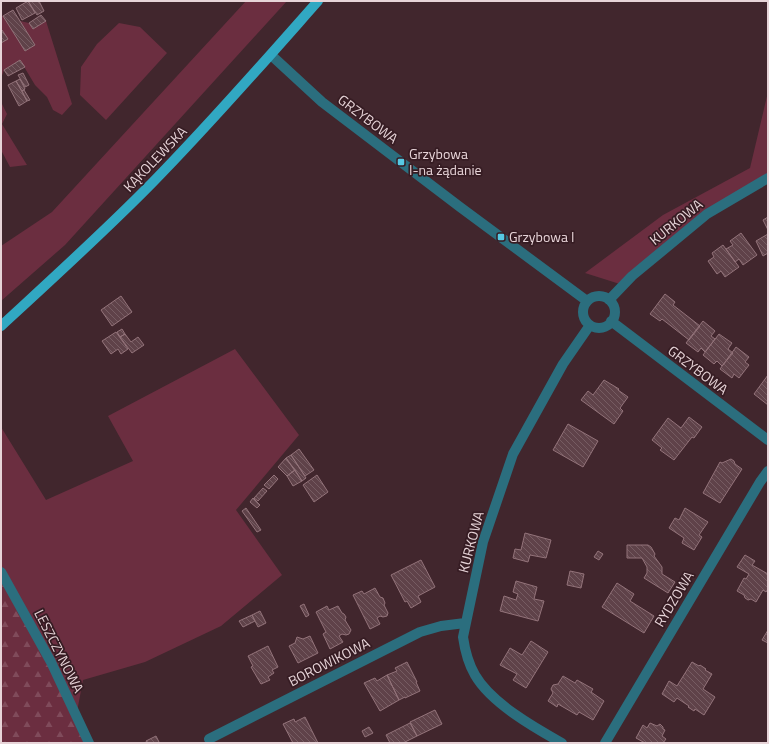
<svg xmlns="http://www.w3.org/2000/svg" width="769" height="744" font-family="'Titillium Web',sans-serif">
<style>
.grass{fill:#6b2e40}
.forest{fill:url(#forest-firs)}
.building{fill:url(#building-back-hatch);stroke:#93737a}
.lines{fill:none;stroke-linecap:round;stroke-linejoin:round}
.street{stroke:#2b6e7e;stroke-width:10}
.primary{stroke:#31a8c2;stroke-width:10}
.poi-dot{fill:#57c9e3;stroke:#361c23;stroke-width:1.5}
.labels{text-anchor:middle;stroke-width:3.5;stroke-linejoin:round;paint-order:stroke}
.street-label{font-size:14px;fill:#e7d4d8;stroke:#361c23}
.poi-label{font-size:14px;fill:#e7d4d8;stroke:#361c23;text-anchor:start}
</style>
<defs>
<pattern id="forest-firs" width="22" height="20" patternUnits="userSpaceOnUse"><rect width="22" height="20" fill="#6b2e40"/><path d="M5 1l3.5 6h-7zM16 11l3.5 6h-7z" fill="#804b5b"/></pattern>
<pattern id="building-back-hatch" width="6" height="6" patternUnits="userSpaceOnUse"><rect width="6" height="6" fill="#5f4249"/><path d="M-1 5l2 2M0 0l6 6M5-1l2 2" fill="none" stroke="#765c62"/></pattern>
</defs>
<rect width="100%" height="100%" fill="#41262d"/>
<path class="grass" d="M246,1H287L65,245L1,301V246L52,212Z
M1,15L3,16L25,51L35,45L20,21L29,23L33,29L46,21L72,104L62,115L53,110L47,97L35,85L20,60L4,70L1,78Z
M119,23L140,27L167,53L106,120L80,95L81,67L97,44Z
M768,92V178L707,214L623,285L585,273L663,215L750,168Z
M1,102L7,114L2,124L27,165L10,167L1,150Z
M235,349L299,435L236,510L282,575L221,626L145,662L83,680L76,717L1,572V427L46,500L133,461L108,416Z"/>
<path class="forest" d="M1,577L69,705L87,743H1Z"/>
<path class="building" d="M28,1L35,13L22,20L16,8Z
M28,1H39L44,11L37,15Z
M13,10L35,45L25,51L3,16Z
M41,15L46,21L33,29L29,23Z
M1,30H2L8,39L1,43Z
M20,60L25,67L8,76L4,70Z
M23,73L29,85L25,87L18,75Z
M20,79L25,89L22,91L16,81Z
M16,81L27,101L19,106L8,85Z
M24,90L30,100L27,101L22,91Z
M768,217V230L763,220Z
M741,233L757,255L743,265L739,259L735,262L726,249L733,245L730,241Z
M768,234V253L763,256L756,241Z
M723,245L739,267L725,277L721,271L717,274L708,261L714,257L712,253Z
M665,294L675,302L673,305L700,326L689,340L662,319L660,321L650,314Z
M121,296L132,312L112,326L101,310Z
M703,321L715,331L711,336L715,339L705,352L701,348L698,352L686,343Z
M122,329L125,334L120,337L117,332Z
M116,332L128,349L121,354L118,349L111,354L102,341Z
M125,334L131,342L138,337L144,345L132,353L120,337Z
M719,334L732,343L728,349L733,353L722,366L717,361L714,364L703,355Z
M736,347L749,357L745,362L749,365L739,378L734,374L732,378L720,369Z
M768,375V405L754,394Z
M604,380L619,389L618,390L628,397L620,408L623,411L614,424L581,400L588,391L593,395Z
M689,417L702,427L694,438L692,437L674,460L660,450L662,448L652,440L668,418L681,428Z
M568,424L598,441L583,467L553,450Z
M299,449L314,470L305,476L291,455Z
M291,455L306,478L302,481L286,458Z
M286,458L295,470L287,476L278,467Z
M731,459L734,461L735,464L742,469L720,503L703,493L720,462L722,463Z
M295,470L302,481L293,486L287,476Z
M274,475L278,479L269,489L264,485Z
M317,475L328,492L314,502L303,485Z
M263,488L267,491L258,501L254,498Z
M253,498L260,505L257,508L250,502Z
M246,508L261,530L257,532L242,511Z
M685,508L708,522L699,535L702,537L694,550L682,543L684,538L669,528L675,518L679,520Z
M525,533L551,540L546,558L530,555L528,562L513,558L515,549L521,550Z
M627,545H648L651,547L655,554L654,556L662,567V574L675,582L668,593L644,578L647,573V567L642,558H627Z
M598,551L603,554L599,560L594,557Z
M745,555L755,561L752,565L768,574V589L766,592L763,590L756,602L751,599L748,600L745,598L744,595L737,591L744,578L746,579L749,574L737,567Z
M421,560L435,587L418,596L421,602L411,608L407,601L405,602L391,575Z
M570,571L584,574L581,588L567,585Z
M516,581L537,587L534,599L544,601L538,621L500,611L504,596L516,600L518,594L513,592Z
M617,583L634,594L630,601L654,616L644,633L602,607Z
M375,588L380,597L383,598L385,603L384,605L388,613L387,616L383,617L380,616L377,618L380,624L370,629L353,595L362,591L364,594Z
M304,604L309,615L306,617L300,606Z
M327,606L329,610L338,606L342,613L344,614L346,617L345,620L351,630L349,634L346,635L342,634L339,636L343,642L330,649L323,634L326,632L316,612Z
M260,611L266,623L258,627L252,615Z
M252,615L255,621L243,627L239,621Z
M768,630V643L762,640Z
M310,636L318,653L298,663L289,646L295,643L297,637L303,639Z
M531,641L548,652L526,688L513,680L517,674L500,665L510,648L522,655Z
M268,646L278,667L272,670L274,673L268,677L270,680L261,684L251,667L253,666L248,656Z
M407,662L417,682H416L420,691L405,698V697L399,700L387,675L397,671L395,668Z
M692,662L699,666L700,665L706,669L705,670L712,674L703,689L715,697L704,715L695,709L694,711L688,707L689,706L677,698L674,702L662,694L669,681L677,686Z
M387,675L399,700L380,711L364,683L375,678L377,681Z
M563,676L575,683L577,680L593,689L591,692L604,701L593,720L579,712L577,715L558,704L557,707L548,701L553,693L551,689L553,685L558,684Z
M435,710L442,724L417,736L410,722Z
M305,717L318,743H293L283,724L294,719L295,722Z
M410,723L417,736L403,743H390L386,735Z
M650,723L657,726L660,724L663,727V729L665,730L662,736L666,739L663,743H645L636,738L643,725L647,728Z
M369,727L373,733L365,737L362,731Z
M156,736L159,742L157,743H147L146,741Z"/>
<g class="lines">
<path class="street" d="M271,55L322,102L460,207L587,301
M583 312a16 16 0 1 1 32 0a16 16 0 1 1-32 0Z
M609,300L632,276L707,214L768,178
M611,321L768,440
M1,572L51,662L89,743
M209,739L420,632L441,626L465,623
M562,743C535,728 491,703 475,675C468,663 465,651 463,637L483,542L513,454L563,364L590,325
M605,743L760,482L768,471"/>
<path class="primary" d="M1,326C52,279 104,232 153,182C210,124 264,62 318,1"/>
</g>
<g class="poi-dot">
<rect x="397" y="158" width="8" height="8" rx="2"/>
<rect x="497" y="233" width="8" height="8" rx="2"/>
</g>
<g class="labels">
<g class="street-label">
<text transform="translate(368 119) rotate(37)" y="5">GRZYBOWA</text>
<text transform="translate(155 159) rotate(-46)" y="5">KĄKOLEWSKA</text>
<text transform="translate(676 222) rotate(-39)" y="5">KURKOWA</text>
<text transform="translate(698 370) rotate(37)" y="5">GRZYBOWA</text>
<text transform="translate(471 542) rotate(-75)" y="5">KURKOWA</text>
<text transform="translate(674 599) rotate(-59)" y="5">RYDZOWA</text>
<text transform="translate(59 651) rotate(63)" y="5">LESZCZYNOWA</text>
<text transform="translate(329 662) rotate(-27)" y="5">BOROWIKOWA</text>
</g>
<g class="poi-label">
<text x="409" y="159">Grzybowa<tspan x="409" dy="16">I-na żądanie</tspan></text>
<text x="509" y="242">Grzybowa I</text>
</g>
</g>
<rect width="769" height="744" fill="none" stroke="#e7d4d8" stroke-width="4"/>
</svg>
